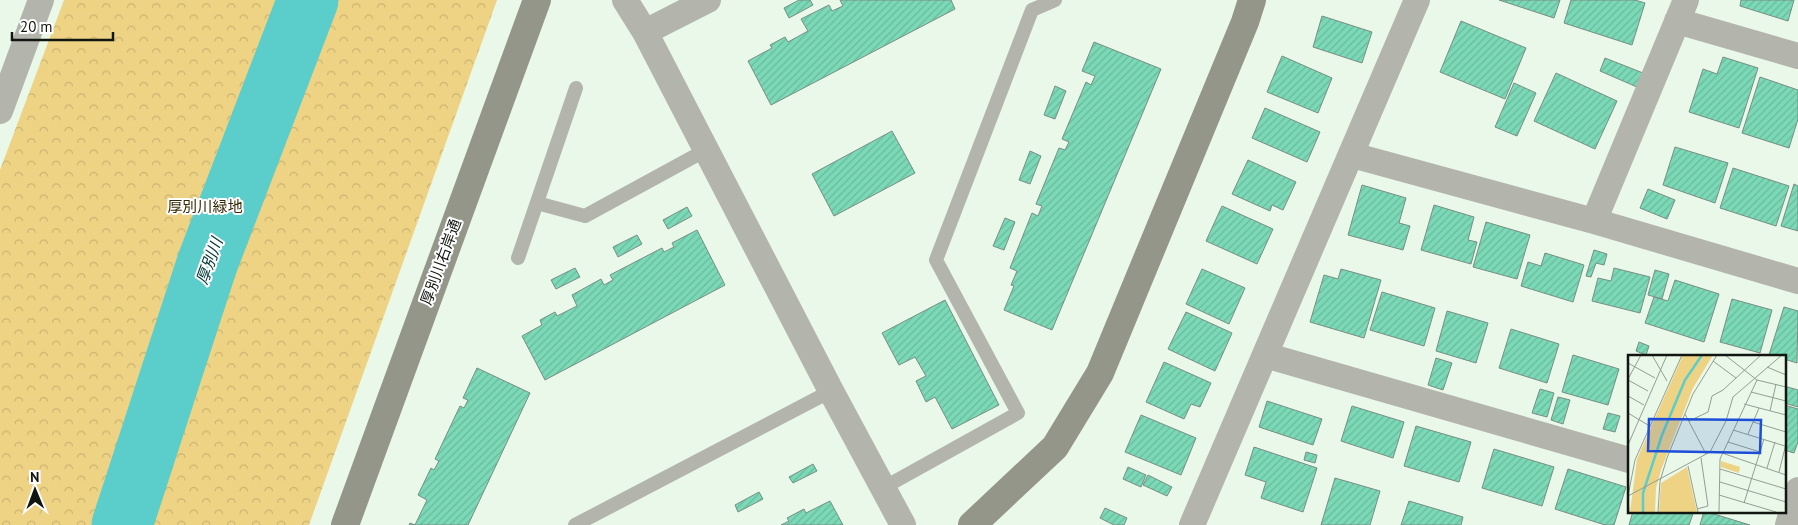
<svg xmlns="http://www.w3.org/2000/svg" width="1798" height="525" font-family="'PT Sans','Noto Sans JP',sans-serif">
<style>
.park{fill:url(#park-crowns)}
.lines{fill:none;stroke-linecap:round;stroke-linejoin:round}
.river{stroke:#5bcdcb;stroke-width:61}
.building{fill:url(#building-hatch);stroke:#788d84}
.lane{stroke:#b3b4ac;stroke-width:14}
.street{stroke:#b3b4ac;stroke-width:26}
.secondary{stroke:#939689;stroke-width:28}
.labels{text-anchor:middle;stroke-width:4;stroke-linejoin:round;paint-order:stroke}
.park-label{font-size:15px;fill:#352a06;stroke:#fff}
.street-label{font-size:15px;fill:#111610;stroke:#fff}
.water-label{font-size:16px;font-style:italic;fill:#003736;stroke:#fff}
.inset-river{fill:none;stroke:#5bcdcb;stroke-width:2.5}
.inset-road{fill:none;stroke:#939e92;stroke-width:1}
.view{fill:#1d4ed8;fill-opacity:0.15;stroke:#1d4ed8;stroke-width:2.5}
.inset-edge{fill:none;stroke:#111610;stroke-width:2.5}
</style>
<defs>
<pattern id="park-crowns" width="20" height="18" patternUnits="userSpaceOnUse" patternTransform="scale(1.25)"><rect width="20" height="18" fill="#eed384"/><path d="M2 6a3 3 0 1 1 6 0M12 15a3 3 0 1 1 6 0" fill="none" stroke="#cbb471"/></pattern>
<pattern id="building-hatch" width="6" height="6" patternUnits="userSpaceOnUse" patternTransform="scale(1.25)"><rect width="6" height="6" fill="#7bd9b7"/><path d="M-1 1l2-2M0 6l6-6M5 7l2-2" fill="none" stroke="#69ba9c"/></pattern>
</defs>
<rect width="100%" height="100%" fill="#e9f8e8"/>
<path class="park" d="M64,0H497L309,525H0V170Z"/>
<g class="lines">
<path class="river" d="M122,525L207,264L308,0"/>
</g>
<path class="building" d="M799,0H810L813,5L789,18L784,8Z
M840,0H951L955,9L771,105L748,61L772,48L770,45L785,37L788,42L808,31L801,19L829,5L832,11L843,6Z
M1499,0H1560L1554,18Z
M1571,0H1635L1645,3L1632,45L1564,23Z
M1741,0H1794L1788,21L1740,6Z
M1322,16L1372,32L1362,63L1313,47Z
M1461,21L1526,48L1505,99L1440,72Z
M1094,42L1161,69L1052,330L1004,310L1014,286L1011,285L1017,271L1010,268L1032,213L1038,216L1042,206L1036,204L1059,148L1065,150L1069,142L1062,139L1086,82L1091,85L1095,76L1082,71Z
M1282,56L1332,78L1318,113L1267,92Z
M1723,57L1758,68L1739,128L1689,112L1703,69L1717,74Z
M1605,58L1643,73L1637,87L1600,71Z
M1556,73L1617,101L1595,149L1534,121Z
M1760,77L1798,90V119L1789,148L1742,133Z
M1514,83L1536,93L1517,136L1495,127Z
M1055,86L1066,91L1055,119L1044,115Z
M1265,108L1320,132L1307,162L1252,138Z
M892,131L915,173L834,216L812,174Z
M1675,147L1728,163L1715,203L1663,185Z
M1030,151L1041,156L1030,184L1019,180Z
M1248,160L1296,182L1283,210L1272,205L1270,211L1232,194Z
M1733,168L1789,186L1776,226L1720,208Z
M1794,184L1798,186V231L1781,226Z
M1362,185L1406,198L1399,223L1410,226L1403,250L1348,235Z
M1648,189L1675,200L1667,219L1640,208Z
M1434,205L1474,217L1468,240L1477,242L1471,264L1421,250Z
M1222,206L1273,229L1257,264L1206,241Z
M687,207L692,216L668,229L663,220Z
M1005,218L1015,222L1004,250L993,246Z
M1486,222L1530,235L1517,279L1473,267Z
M697,230L725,285L545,380L522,336L542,325L540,320L555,312L557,316L577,306L572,295L601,279L604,285L613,280L610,275L662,248L664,252L674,247L672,243Z
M637,235L642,244L618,257L613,247Z
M1594,250L1607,254L1604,265L1596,263L1591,277L1586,276Z
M1545,253L1584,265L1573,302L1521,286L1528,262L1541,266Z
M575,268L580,277L556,289L551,280Z
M1614,268L1650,277L1640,313L1592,301L1598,278L1611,281Z
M1202,269L1245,288L1229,324L1186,304Z
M1341,269L1381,280L1364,338L1310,322L1324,275L1338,279Z
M1655,270L1669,274L1662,299L1648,295Z
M1675,280L1719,294L1704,342L1645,323L1654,297L1668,301Z
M1382,292L1435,308L1424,346L1370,330Z
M1732,299L1772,310L1760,353L1720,342Z
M945,300L999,405L952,429L935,397L926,402L916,381L926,376L915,357L899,365L882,333Z
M1784,307L1798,311L1797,363L1784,359V356L1769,355Z
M1447,311L1488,323L1476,363L1436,351Z
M1186,312L1232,333L1215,371L1168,349Z
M1511,329L1559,344L1547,383L1499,368Z
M1639,342L1649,346L1646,355L1636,351Z
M1573,355L1619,369L1608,405L1562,392Z
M1436,358L1452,363L1443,390L1428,385Z
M1164,362L1211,383L1200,407L1191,404L1184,419L1146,402Z
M477,368L530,393L468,525H409L410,523L415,525L427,500L418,495L431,468L434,470L439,461L435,459L460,406L464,408L468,400L463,398Z
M1784,386L1798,390V407L1784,403Z
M1540,389L1554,393L1547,417L1532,413Z
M1558,397L1570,400L1563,424L1551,420Z
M1267,401L1322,419L1313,445L1259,427Z
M1784,405L1798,409V442L1794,453L1784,450Z
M1352,406L1404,422L1393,458L1341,441Z
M1608,413L1620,416L1615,432L1603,429Z
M1141,415L1196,438L1181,475L1125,452Z
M1416,426L1471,442L1459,482L1404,466Z
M1254,447L1317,468L1303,512L1261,498L1266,482L1245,475Z
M1494,449L1554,467L1542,506L1482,488Z
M1306,452L1317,455L1315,463L1304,460Z
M813,464L817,471L793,483L789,477Z
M1128,467L1146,475L1141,487L1123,479Z
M1568,469L1626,487L1614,525H1605L1555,509Z
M1148,475L1172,487L1167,496L1143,485Z
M1335,478L1380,491L1370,525H1321Z
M759,492L763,499L738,512L735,505Z
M830,501L843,525H781L789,521L787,518L804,509L806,513Z
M1409,501L1463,517L1461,525H1401Z
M1105,508L1127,518L1124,525H1114L1100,518Z
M1633,511H1694L1689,525H1629Z
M1704,511L1750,525H1700Z"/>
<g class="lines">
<path class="lane" d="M537,203L585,216L706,150
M518,258L576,88
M883,488L1018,413L936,260L1032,10L1055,0
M575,525L831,391"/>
<path class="street" d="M625,0L645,32L831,391L903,525
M1677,21L1798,56
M645,32L708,0
M0,111L41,0
M1352,155L1594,221L1798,281
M1594,221L1686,0
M1265,355L1629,460
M1192,525L1417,0
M1788,525L1798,490"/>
<path class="secondary" d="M345,525L537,0
M972,525L1055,447L1100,373L1245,22L1252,0"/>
</g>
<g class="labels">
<g class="park-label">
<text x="205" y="212">厚別川緑地</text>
</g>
<g class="street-label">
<text transform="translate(441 262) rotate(-70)" y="5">厚別川右岸通</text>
</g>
<g class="water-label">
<text transform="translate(209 261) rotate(-70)" y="6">厚別川</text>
</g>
</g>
<g transform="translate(1628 355)">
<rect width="158" height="158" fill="#e9f8e8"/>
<path d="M55,0H85L65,33L33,115L28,133L27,157H2L9,104ZM93,106L112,112L111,118L93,112ZM59,112L69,157H31L33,128Z" fill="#eed384"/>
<path d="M61,145L64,157H35L42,151Z" fill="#eed384"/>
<path class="inset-river" d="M15,157V138L34,80L57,25L74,0"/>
<path class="inset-road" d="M24,0L39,26M85,6L108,23M0,8L27,23M139,12L158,20M0,24L13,0M0,25L20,36M129,25L158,32M123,37L158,46M0,41L16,50M116,49L158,60M142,56L148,29M0,58L20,70M57,59L78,99M61,66L80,57L84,41L95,35L133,0M125,67L158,77M105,75L157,91M120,79L131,53M100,87L132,97M0,90L39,0M94,98L158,120M60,111L70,157M139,113L147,87M92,114L158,134M151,117L158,89M92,127L158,147M91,140L148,157M0,141L82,97L98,66L105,42L154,0M0,141L7,105L54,0M0,142L1,157M116,148L136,84M69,154L80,151L73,103M30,157L32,126L39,103L65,39L89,0M91,157L92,104L129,25L97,0"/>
<path class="view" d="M21,64L133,65L132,98L20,96Z"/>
<rect width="158" height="158" class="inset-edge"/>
</g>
<g transform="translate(35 490) rotate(359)" stroke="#ffffff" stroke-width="4" paint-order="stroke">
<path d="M0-4L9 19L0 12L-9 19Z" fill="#111610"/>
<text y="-8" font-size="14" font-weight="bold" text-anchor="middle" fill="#111610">N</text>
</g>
<path d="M12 32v8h101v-8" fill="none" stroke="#111610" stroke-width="2.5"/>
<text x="20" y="32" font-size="15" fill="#111610" stroke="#ffffff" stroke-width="4" paint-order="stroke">20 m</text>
</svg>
